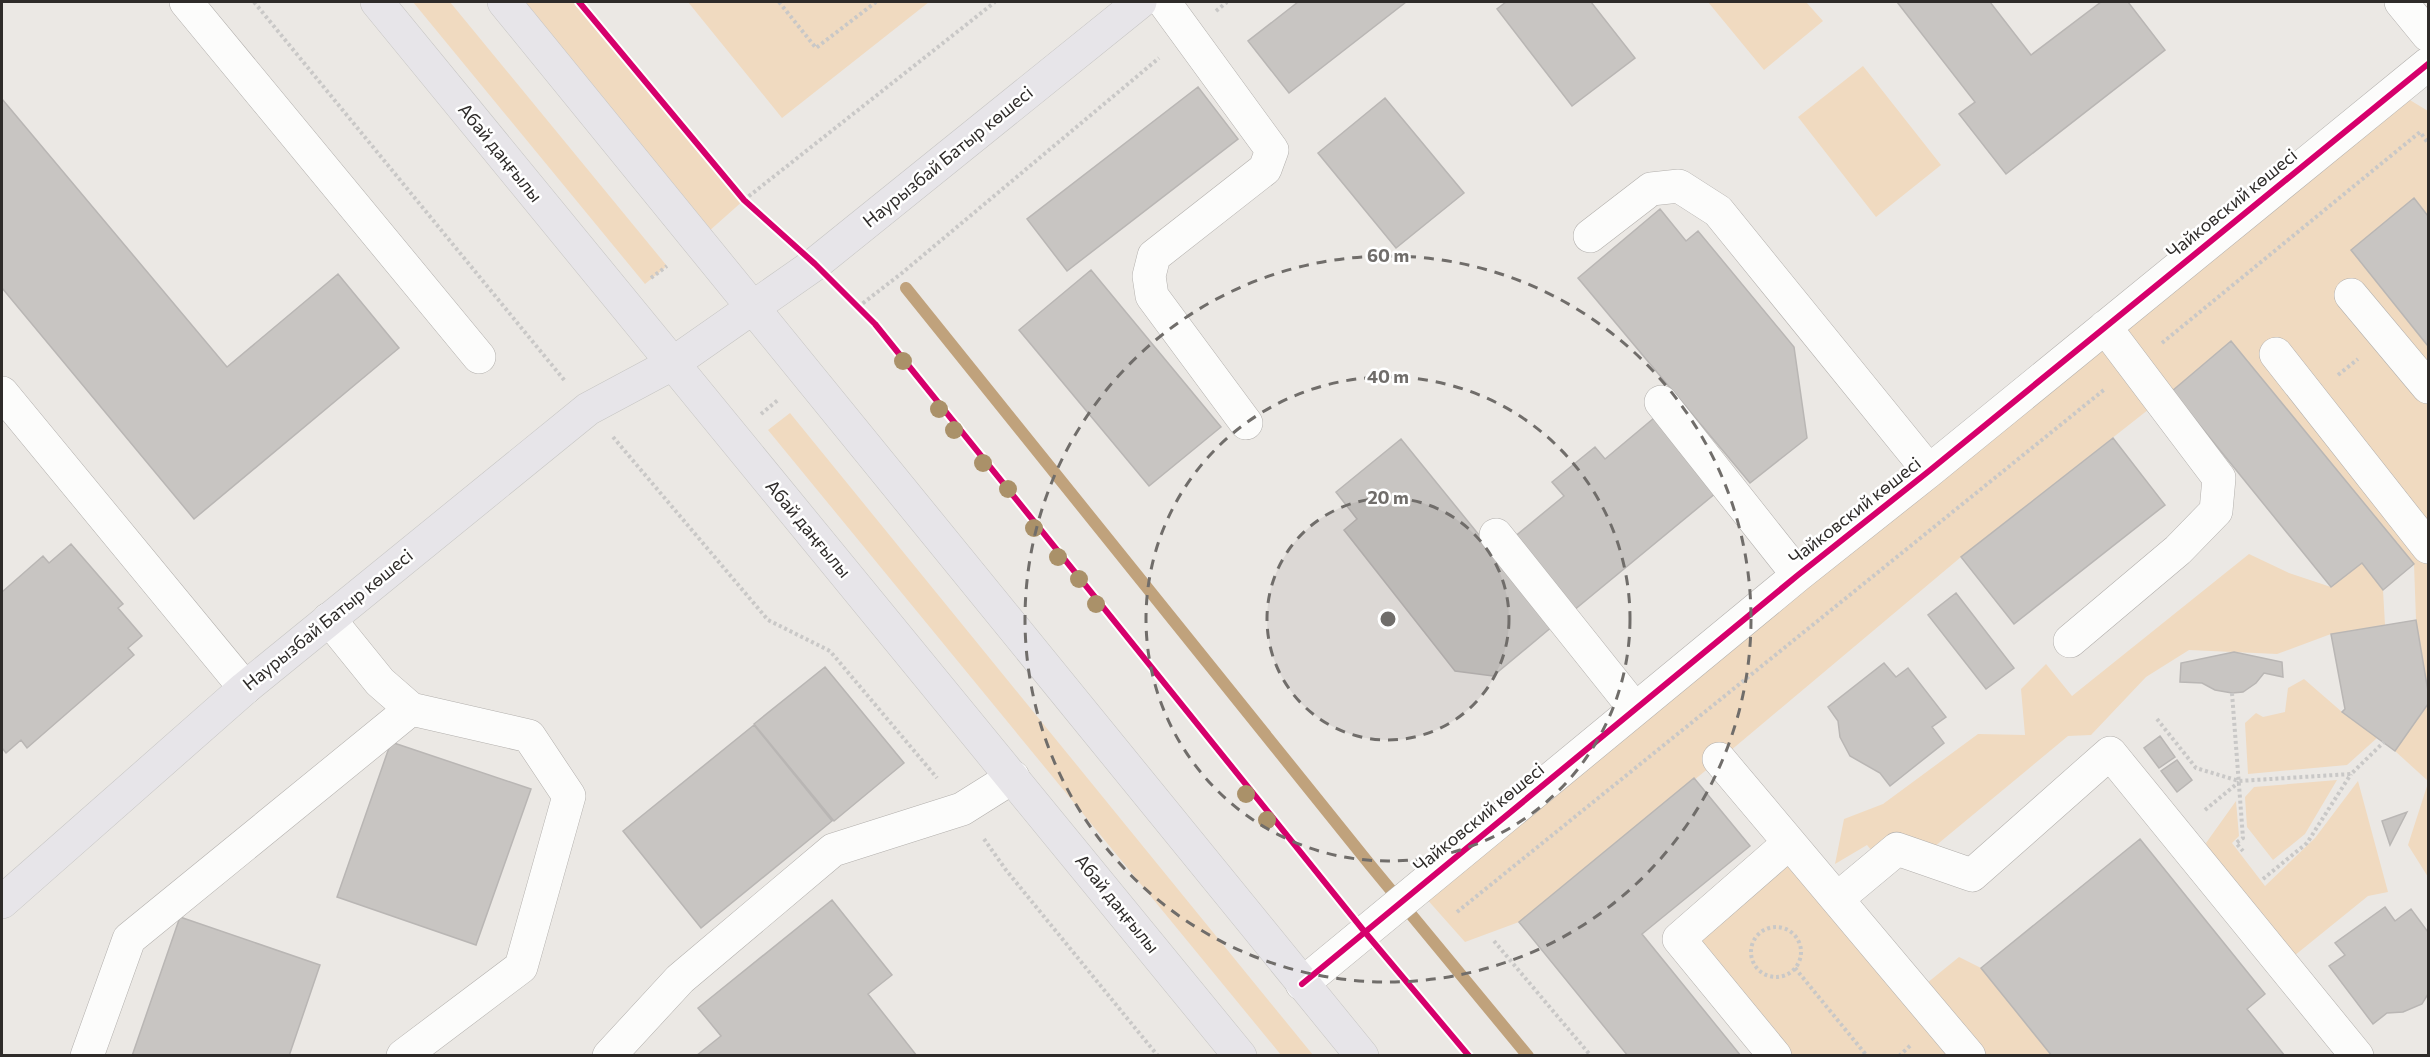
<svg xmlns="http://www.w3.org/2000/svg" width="2430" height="1057" font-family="Commissioner,sans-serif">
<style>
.green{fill:#f0dac0}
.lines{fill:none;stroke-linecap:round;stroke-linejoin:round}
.stream{stroke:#c0a27c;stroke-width:12}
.building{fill:#c8c5c2;stroke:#b9b6b4;stroke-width:1.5}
.minor-casing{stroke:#b2afac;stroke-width:34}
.major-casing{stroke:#c6c5c3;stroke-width:34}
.path{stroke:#c9c8c7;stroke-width:4;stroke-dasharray:3 3;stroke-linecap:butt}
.minor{stroke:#fcfcfb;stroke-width:33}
.major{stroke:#e7e5e9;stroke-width:33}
.cycleway-casing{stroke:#fff;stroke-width:10}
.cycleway{stroke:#d6006c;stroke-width:6}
.tree{fill:#aa9169}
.ring{fill:none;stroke:#706d6a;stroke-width:3;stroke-dasharray:10 8}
.labels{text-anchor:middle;stroke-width:5;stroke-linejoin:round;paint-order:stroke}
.street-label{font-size:18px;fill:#2e2b29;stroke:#fff}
.centre{fill:#706d6a;stroke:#fff;stroke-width:3}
.ring-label{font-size:18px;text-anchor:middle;font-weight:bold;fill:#706d6a;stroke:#fff;stroke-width:5;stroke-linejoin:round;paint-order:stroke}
</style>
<rect width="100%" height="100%" fill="#ebe8e4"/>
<path class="green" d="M413,2H450L667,266L645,284Z
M504,2H579L744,200L699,240Z
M688,2H929L782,118Z
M1708,2H1806L1823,21L1764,70Z
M1863,66L1941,165L1876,217L1798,117Z
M2395,91L2428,111V216L2415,199L2351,250L2428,346V691L2416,620L2414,564L2231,341L2172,391L1961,557L1736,746L1519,922L1465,942L1417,888Z
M790,413L1313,1055H1281L768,430Z
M2249,554L2289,573L2331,587L2362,563L2383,590L2385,625L2331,634L2277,654L2189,650L2146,677L2091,735L2068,736L1922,857L1881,862L1867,845L1835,864L1844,819L1883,804L1978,734L2025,735L2021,689L2046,664L2072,696Z
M2304,679L2342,712L2377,738L2347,765L2248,774L2245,723L2256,713L2263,717L2285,712L2288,688Z
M2428,704V781L2395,751Z
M2337,780L2305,834L2273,860L2247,827L2245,797L2254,787Z
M2358,781L2388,892L2368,896L2289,960L2216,866L2206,843L2236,801L2239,836L2232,843L2265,886L2315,838Z
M2428,783V877L2408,845Z
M1789,843L1916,992L1959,957L1981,968L2052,1055H1775L1679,939Z"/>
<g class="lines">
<path class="stream" d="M906,288L1371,866L1528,1056"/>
</g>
<path class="building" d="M1298,2H1406L1289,93L1248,41Z
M1506,2H1591L1635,58L1572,106L1497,9Z
M1897,2H1990L2031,55L2101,2H2128L2165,50L2006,174L1959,114L1975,102Z
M1198,87L1238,139L1067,271L1027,219Z
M1385,98L1464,193L1396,248L1318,153Z
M2,99L227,367L338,274L399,348L194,519L2,288Z
M2414,198L2428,216V346L2351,250Z
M1660,209L1686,241L1698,231L1794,347L1807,438L1750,483L1578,278Z
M1091,270L1221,427L1149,486L1019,330Z
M2231,341L2414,564L2383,590L2362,563L2331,587L2172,391Z
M1654,418L1716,493L1573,611L1513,538L1564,496L1552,482L1595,447L1605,459Z
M2113,438L2165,505L2014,624L1961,557Z
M1401,439L1553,626L1493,676L1455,671L1344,530L1357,519L1336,492Z
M71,544L123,604L118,608L142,636L128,648L134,655L27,748L21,740L6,753L2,748V592L43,556L49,563Z
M1956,593L2014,668L1986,689L1928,615Z
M2416,620L2428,691V704L2395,751L2342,712L2345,709L2331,634Z
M2234,652L2282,662L2283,677L2264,673L2256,683L2243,692L2232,693L2215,690L2202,683L2180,682L2181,663Z
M1884,663L1896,677L1908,668L1946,717L1932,727L1944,743L1890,786L1880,773L1850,756L1840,737L1838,721L1828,707Z
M825,667L904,763L834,821L754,724Z
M754,725L832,821L701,928L623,831Z
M2160,736L2175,757L2159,768L2144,748Z
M391,742L531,789L476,945L337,897Z
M2177,760L2192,780L2177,792L2161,771Z
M1694,778L1750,846L1642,934L1741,1056H1628L1519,922Z
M2407,812L2390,845L2382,821Z
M2140,839L2265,994L2247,1009L2285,1056H2052L1981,968Z
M832,900L892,975L868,994L917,1056H696L721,1036L698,1008Z
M2385,907L2395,921L2411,909L2428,932V994L2422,1004L2403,1012L2387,1013L2373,1024L2329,966L2345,955L2335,943Z
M180,917L320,965L289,1056H132Z"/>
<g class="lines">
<defs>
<path id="minor" d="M186,2L479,357
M1164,2L1272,150L1265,169L1154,256L1149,276L1152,296L1246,423
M2401,2L2428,35
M1590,236L1651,189L1679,186L1718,211L1929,471
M2351,295L2428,387
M2276,354L2428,547
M2,393L245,688
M1661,402L1798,575
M1496,535L1635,709
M329,619L380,682L411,709L529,736L569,796L521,967L403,1056
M2070,641L2178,550L2216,511L2219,478L2105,327
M1719,759L1969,1056
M1837,899L1897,849L1972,875L2110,753L2357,1056
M1302,984L1798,575L1929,471L2428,64
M87,1056L129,939L411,709
M609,1056L680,979L833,850L962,809L1013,777
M1775,1056L1679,939L1789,843"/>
<path id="major" d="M377,2L1240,1056
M504,2L1362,1056
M2,902L245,688L588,409L672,364L815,264L1140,2"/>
</defs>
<use href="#minor" class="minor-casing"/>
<use href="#major" class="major-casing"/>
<path class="path" d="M254,2L565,381
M779,2L816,48L876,2
M1216,11L1227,2
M744,200L995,2
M651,278L667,266
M858,307L902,273L1159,58
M2162,343L2420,132L2428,143
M2338,375L2358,359
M761,414L778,400
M613,437L768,620L830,651L937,778
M2232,693L2243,838L2236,843L2243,851
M2157,719L2196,768L2239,781L2351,774L2384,742
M2205,810L2239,782
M984,839L1006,870L1158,1056
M2263,879L2307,843L2351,774
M1457,912L2105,389
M1751 952a25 25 0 1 1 50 0a25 25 0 1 1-50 0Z
M1494,941L1591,1056
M1795,968L1867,1056
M1899,1056L1912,1044"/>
<use href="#minor" class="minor"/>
<use href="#major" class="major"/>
<defs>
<path id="cycleway" d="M579,2L744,200L815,264L875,324L1364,931L1469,1056
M1302,984L1798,575L1929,471L2428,64"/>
</defs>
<use href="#cycleway" class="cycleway-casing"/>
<use href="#cycleway" class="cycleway"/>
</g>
<g class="tree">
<circle cx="903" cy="361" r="9"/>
<circle cx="939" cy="409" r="9"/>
<circle cx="954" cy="430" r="9"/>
<circle cx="983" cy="463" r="9"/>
<circle cx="1008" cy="489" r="9"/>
<circle cx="1034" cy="528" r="9"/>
<circle cx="1058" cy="557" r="9"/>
<circle cx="1079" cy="579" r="9"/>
<circle cx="1096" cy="604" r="9"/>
<circle cx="1246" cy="794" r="9"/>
<circle cx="1267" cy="820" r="9"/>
</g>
<circle cx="1388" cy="619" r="121" fill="#706d6a" fill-opacity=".12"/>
<g class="ring">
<circle cx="1388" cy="619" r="121"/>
<circle cx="1388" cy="619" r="242"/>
<circle cx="1388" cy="619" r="363"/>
</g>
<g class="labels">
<g class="street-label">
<text transform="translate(500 153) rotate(51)" y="6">Абай даңғылы</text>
<text transform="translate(948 157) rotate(-39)" y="6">Наурызбай Батыр көшесі</text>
<text transform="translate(2232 204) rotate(-39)" y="6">Чайковский көшесі</text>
<text transform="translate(1855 511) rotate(-38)" y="6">Чайковский көшесі</text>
<text transform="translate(808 529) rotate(50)" y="6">Абай даңғылы</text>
<text transform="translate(328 620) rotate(-39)" y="6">Наурызбай Батыр көшесі</text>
<text transform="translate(1479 818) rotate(-39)" y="6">Чайковский көшесі</text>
<text transform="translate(1117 904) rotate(51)" y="6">Абай даңғылы</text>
</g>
</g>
<circle cx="1388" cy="619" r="9" class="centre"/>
<g class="ring-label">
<text x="1388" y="262">60 m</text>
<text x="1388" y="383">40 m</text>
<text x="1388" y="504">20 m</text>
</g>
<rect width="2430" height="1057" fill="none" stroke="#2e2b29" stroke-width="6"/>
</svg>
